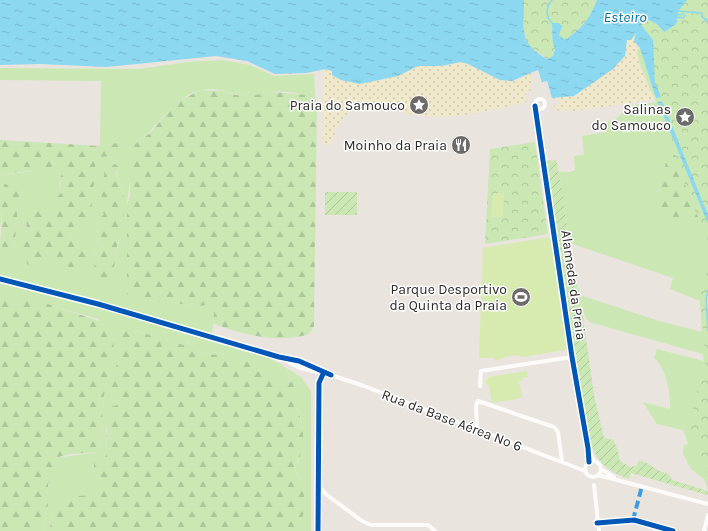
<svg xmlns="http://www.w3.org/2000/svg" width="708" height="531" font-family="Karla,sans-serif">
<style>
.grass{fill:#cae7b4;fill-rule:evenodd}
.forest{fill:url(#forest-firs)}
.sand{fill:url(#sand-dots)}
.park{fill:url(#park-crowns)}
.garden{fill:url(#garden-furrows)}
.pitch{fill:#d7ebb1}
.water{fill:url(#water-ripples)}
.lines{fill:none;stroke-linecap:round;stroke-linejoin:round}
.stream{stroke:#8cd8f1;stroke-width:1.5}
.minor{stroke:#fcfbfa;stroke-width:4}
.quiet{stroke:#3d9ce1;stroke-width:4;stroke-dasharray:8 4;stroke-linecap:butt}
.cycleway-casing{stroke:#fff;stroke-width:8}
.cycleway{stroke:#0057b8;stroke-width:5}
.labels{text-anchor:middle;stroke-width:3;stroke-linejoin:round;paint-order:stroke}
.poi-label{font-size:14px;fill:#2a2a2a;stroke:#fff;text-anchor:end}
.street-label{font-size:14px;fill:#2a2a2a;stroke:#fff}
.water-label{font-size:15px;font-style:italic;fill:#026fa5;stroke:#fff}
</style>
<defs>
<pattern id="forest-firs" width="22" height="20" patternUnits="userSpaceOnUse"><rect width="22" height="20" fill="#cae7b4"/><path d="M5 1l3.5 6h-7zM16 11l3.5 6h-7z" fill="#aec69b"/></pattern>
<pattern id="sand-dots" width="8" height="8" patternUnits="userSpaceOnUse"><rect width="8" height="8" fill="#f0e8ca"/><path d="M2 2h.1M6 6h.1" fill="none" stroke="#cec7ae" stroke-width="1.8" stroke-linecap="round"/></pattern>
<pattern id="park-crowns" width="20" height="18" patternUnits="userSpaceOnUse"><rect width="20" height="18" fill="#cae7b4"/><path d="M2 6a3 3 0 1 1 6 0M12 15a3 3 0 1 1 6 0" fill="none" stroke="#aec69b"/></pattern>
<pattern id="garden-furrows" width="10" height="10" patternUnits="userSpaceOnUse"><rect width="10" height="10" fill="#cae7b4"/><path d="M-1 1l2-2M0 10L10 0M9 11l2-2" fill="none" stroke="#aec69b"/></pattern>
<pattern id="water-ripples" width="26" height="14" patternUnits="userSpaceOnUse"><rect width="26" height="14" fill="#8cd8f1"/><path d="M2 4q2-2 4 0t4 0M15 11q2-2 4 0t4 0" fill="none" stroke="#79bacf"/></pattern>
</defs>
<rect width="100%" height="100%" fill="#e9e4de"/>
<path class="grass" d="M640,48L656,98L678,155L665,165L658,191L666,218H684L708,224V490L704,479L691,469L683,454L684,444L686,446L688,443L683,430L657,424L643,402L670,409C671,394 666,367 654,358L657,349L704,361L703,354L589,322L584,314L580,297L583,296L659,321L702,332L700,301L670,289L673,278L570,243L559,172H571L575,170L574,156L584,155L582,136L606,132L605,123L617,118L623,113L625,106L656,102L639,63L637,50Z
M223,60L250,65L274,76L314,74L315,97C307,94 279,90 270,92C264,93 258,95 252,96C234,97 219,86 201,90C174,95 157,130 134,145L127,205L141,300L202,306L209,303L215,306L212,333L0,278V245L6,250H13C18,231 15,212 21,193L4,184C1,199 3,213 0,227V176C16,171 23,173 38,171C50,170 52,162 68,164L59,183L61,193L55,209L43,211L26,223V235L21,245L29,266C51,255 50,255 66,272L83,240L74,242L70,238L69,233L88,230L93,197L96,157L116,156L117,143L100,146L101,81L0,80V68L140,69L187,62ZM118,166C115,178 122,185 123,196C124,227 114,257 111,287L95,261L98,220L104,214L100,209L103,192V182Z
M0,282L114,311L268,357L301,377L311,391V531H305L301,522C306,512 304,493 301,482C300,476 295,472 294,465L299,461C301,442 307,422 295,406L297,398L293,382L254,369L253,364L220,352L215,355L201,352L188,342L183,345L172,342L132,329C123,349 115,369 111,391L121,404L106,427V456L101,460H94V470L100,484L88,495L60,499L52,508L50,531H43L48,505V485L54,458L100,452L104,395L112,358L98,319L43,303L27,295L13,299L0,291Z"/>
<path class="forest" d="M200,90L223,91L236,95L250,96L271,92L309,95L315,97L317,104L314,320V326L309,334C279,344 242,335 213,323L215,306L209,303L202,306L140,300L127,294V205L130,196L129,151L134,145L150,133L176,103Z
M0,140L100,146L117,143L120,145L116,156L96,157L93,197L88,230L69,233L70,238L74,242L83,240L86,243C87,258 88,266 76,277C50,265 61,250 29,266L22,256L21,245L26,235L27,214L31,210L43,211L55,208L56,198L61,193C59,181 61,173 68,164C53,162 50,170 38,171C23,172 15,171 0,176Z
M671,155H678L700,205L701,223L684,218H666L656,210C657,199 663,161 671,155Z
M115,164L118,166L116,173L124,197L123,235L118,240L111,288L97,282L94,275L98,220L104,214L100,209L105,168Z
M4,184L17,186L21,193C15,212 18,231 13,250H6L0,245L2,216L1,205Z
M0,291L13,298L27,295C56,310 88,314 116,329L112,358L104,395L100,452L71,454L54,458L48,485V505L43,531H0Z
M128,323L131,324L132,328L137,331L183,345C189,341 193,343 199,346L201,352L215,355L220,352L253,364L254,369L293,382L297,398L295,406C305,420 307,454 294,465C295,473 299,476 301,482C305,494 306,511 301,522L305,531H50L52,508L55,499L88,495L100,484L94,470V460H101L106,456C107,439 105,424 111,407L121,404L111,391L123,334Z"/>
<path class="sand" d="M636,33V45L640,48L637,50C638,63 648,91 656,99L569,112L568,109L555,111L554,105L560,104L559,100H552V98L574,96L613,69L627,45V40L632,39Z
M461,62C491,68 498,93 531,73L533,84L529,85L531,92L526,93L527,102C494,109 458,120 424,116C409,115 367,102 355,108C340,116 336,131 330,145H322L324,69L332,71L360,84L398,76L418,66H441Z"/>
<path class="park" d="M523,0H708V247L707,236L692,204L666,131L640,48L634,41L636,34L631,40L591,16L576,32L565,40L559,35L560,29H552L554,33L552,37L555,49L553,56L547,59L528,45L524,33Z
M535,142L548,234L485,244L490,149Z
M708,265V473L706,468L700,466V448L690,428L694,403L706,361L700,301Z"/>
<path class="garden" d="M556,160L563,194L573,275L579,290L594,395L604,438L613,440L617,448L620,461L630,467L636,466L639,461C651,462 657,473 669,474L672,480L708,491L707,495L631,473L629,479C619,475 607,470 600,461C585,444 579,386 574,362V356L565,304L546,161Z
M325,192H357V215H325Z"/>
<path class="pitch" d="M493,193H504L503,217H491Z
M550,237L568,345L570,347L565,348V350L523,357C512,352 503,359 495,361V358H479L483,248Z
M527,371L528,377L522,378V381H519L522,398L492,403L489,386L486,383L485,380H488V377Z"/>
<path class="water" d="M0,0H524C524,31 518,42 547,59L553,56L555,49C551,41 553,32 552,23H559L562,26L559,35L565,40C583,27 589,20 597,0H687L678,11L677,22L675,25L664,32L657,24L645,18L642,19V26L653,40L655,82L661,97L656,98L640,48L634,41L636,33L631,40H627L625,56L613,69L574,96L552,98L547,81L542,82L538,70L512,81L500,80L468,64L461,62L441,66H418L398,76L360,84L341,80L332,75V71L326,69L306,73L275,74L247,61L216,56L107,67L40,64L0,65Z
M662,101L708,215V224L658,102Z"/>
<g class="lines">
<path class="stream" d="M678,11L702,13V17L707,20V22
M677,14L681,15L683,13
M677,17L683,18L685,15
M552,23C545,16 546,7 552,0
M708,289L706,300L708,331"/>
<path class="minor" d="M535 104a5 5 0 1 1 10 0a5 5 0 1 1-10 0Z
M535,106L572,357L588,448L589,462
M0,279L98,304L279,357L299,361L331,375
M281,358L300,368L331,375L364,386L585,471
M480,386L481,371L572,357
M477,429L476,406L478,401L554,427L558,432L562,461
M589,450L594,461
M585 469a8 8 0 1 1 16 0a8 8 0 1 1-16 0Z
M601,469L614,477
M598,475L708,504
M318,485L327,495L362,521L371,525H428L435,531
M594,485L599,531
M597,523L634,520L673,531
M318,531L319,383L323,374
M704,531L708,515"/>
<path class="quiet" d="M633,520L642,486"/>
<defs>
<path id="cycleway" d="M535,106L572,357L588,448L589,462
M0,279L98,304L279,357L299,361L331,375
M597,523L634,520L673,531
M318,531L319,383L323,374"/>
</defs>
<use href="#cycleway" class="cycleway-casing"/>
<use href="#cycleway" class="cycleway"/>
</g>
<defs>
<symbol id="sight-disc" viewBox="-11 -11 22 22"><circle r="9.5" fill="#6d6b69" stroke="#fff"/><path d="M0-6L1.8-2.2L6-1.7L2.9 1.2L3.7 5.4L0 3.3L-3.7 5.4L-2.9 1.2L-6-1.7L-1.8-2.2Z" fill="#fff"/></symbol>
<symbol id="restaurant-disc" viewBox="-11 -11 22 22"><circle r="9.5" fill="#6d6b69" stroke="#fff"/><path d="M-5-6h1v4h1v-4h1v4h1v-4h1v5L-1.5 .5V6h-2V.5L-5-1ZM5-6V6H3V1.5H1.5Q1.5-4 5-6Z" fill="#fff"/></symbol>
<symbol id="stadium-disc" viewBox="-11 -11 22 22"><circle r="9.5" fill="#6d6b69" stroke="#fff"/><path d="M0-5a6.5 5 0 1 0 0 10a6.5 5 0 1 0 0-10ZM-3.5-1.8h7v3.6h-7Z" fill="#fff"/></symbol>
</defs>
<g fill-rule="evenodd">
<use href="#sight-disc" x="408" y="94" width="22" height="22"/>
<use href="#sight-disc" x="674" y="106" width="22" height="22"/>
<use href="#restaurant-disc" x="450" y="134" width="22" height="22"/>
<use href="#stadium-disc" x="510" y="286" width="22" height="22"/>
</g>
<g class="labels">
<g class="poi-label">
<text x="405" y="110">Praia do Samouco</text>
<text x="671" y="114">Salinas<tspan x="671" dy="16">do Samouco</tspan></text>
<text x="447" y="150">Moinho da Praia</text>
<text x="507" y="294">Parque Desportivo<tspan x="507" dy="16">da Quinta da Praia</tspan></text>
</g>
<g class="street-label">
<text transform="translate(574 285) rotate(82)" y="5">Alameda da Praia</text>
<text transform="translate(452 420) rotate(21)" y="5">Rua da Base Aérea Nº 6</text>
</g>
<g class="water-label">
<text x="625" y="22">Esteiro</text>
</g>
</g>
</svg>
